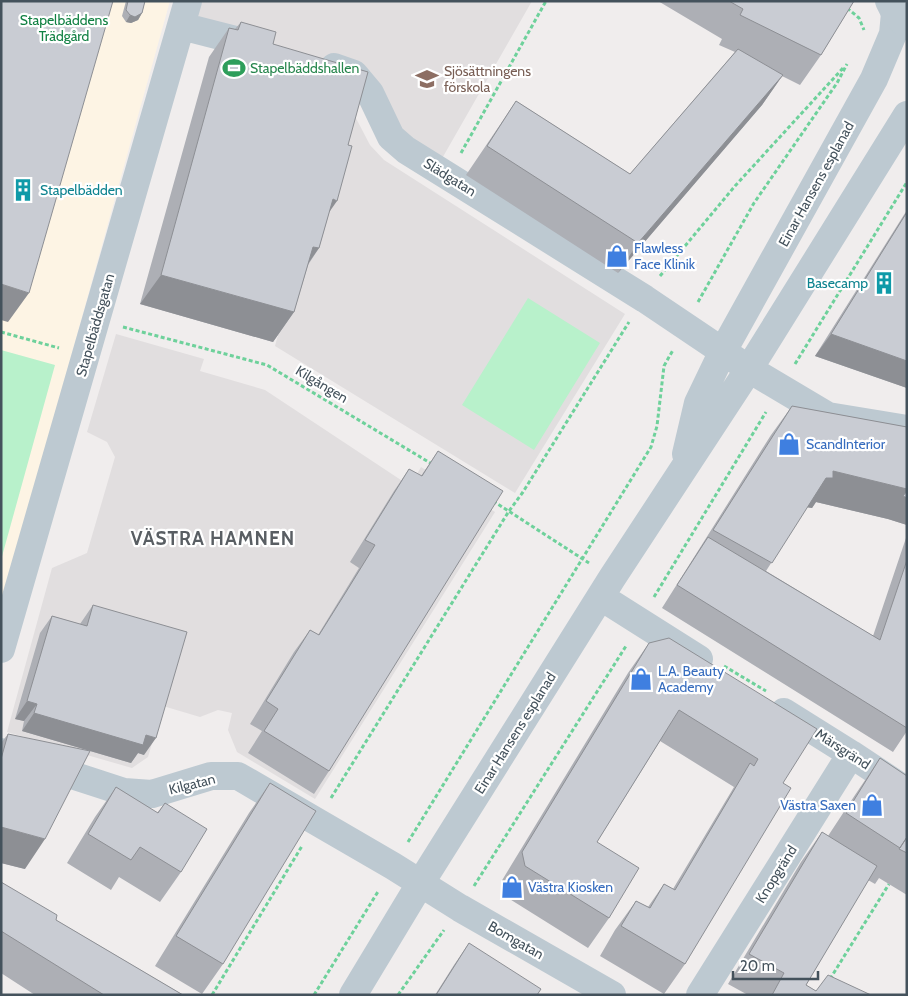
<svg xmlns="http://www.w3.org/2000/svg" width="908" height="996" font-family="Cabin,sans-serif">
<style>
.commercial{fill:#fdf4e4}
.education{fill:#e1dedf}
.green{fill:#b8f1cb}
.lines{fill:none;stroke-linecap:round;stroke-linejoin:round}
.path{stroke:#6ed19b;stroke-width:3;stroke-dasharray:4 2.5;stroke-linecap:butt}
.minor{stroke:#bdc9d1;stroke-width:28}
.tertiary{stroke:#bdc9d1;stroke-width:28}
.wall{fill:#adafb5}
.shaded-wall{fill:#8d8f94}
.building{fill:#c9ccd3;stroke:#8d8f94}
.labels{text-anchor:middle;stroke-width:4.5;stroke-linejoin:round;paint-order:stroke}
.park-label{font-size:14px;fill:#118143;stroke:#fff}
.leisure-label{font-size:14px;fill:#27864d;stroke:#fff;text-anchor:start}
.education-label{font-size:14px;fill:#785e54;stroke:#fff;text-anchor:start}
.street-label{font-size:14px;fill:#44525c;stroke:#fff}
.culture-label{font-size:14px;fill:#0d838f;stroke:#fff;text-anchor:start}
.shop-label{font-size:14px;fill:#366cbe;stroke:#fff;text-anchor:start}
.district-label{font-size:19px;font-weight:bold;letter-spacing:1px;fill:#595e63;stroke:#fff}
</style>
<rect width="100%" height="100%" fill="#f0eded"/>
<path class="commercial" d="M1,1H170L1,608Z"/>
<path class="education" d="M195,1H532L440,162L410,143L335,62L189,21Z
M348,103L370,145L384,160L625,314L515,493L275,346L293,279Z
M116,334L204,359L200,371L265,390L410,486L421,467L495,512L315,799L237,752L228,730L232,713L218,710L200,717L163,706L148,757L132,768L7,732L52,568L87,553L115,457L107,442L87,432Z"/>
<path class="green" d="M528,298L600,343L534,450L462,405Z
M1,350L55,365L1,560Z"/>
<g class="lines">
<path class="path" d="M847,8L859,18L864,30
M461,153L546,1
M660,276L735,186L844,67
M698,302L754,203L837,83L847,64
M123,327L267,365L432,464
M1,332L59,348
M795,364L907,182
M493,501L589,563
M654,597L766,412
M724,666L766,691
M331,798L509,511L523,492L629,322
M408,842L651,447L657,426L664,366L673,350
M474,886L626,646
M830,979L889,884
M212,995L302,846
M314,995L379,890
M398,995L444,930"/>
<path class="minor" d="M181,26L259,46
M334,67L354,74L370,93L391,137L406,150L645,299L749,369L828,416L907,429
M686,454L698,403L723,351L874,79L893,34L895,13
M601,597L699,659
M1,649L188,1
M784,712L851,754L907,791
M1,752L124,792L152,794L211,776H238L393,866L460,908L612,995
M353,995L420,884L612,578L749,369L907,115
M700,995L851,754"/>
<path class="tertiary" d="M889,1L895,13L907,26"/>
</g>
<path class="wall" d="M126,1H145L142,13L138,20L131,23L126,22L122,16Z
M658,1H854L821,55L800,85L782,76L762,105L618,273L466,175L516,101L630,174L735,52L719,45L722,39Z
M241,22L273,44L329,213L319,248L308,265L294,312L273,342L140,304L209,57L229,28L235,29Z
M907,210V388L815,356Z
M792,406L907,427V525L888,519L816,502L812,508L807,507L766,571L873,636L907,535V731L893,752L662,608L771,435Z
M438,451L329,771L314,794L248,753L262,731L250,724L294,652L310,630L318,635L359,568L350,562L394,491L409,469L421,476Z
M93,605L144,755L138,753L131,763L22,731L24,721L15,719L40,633L52,616L80,624Z
M649,643L783,783L685,964L664,994L600,956L615,930L636,901L648,907L664,884L673,889L734,787L660,741L597,842L609,918L588,948L505,896L501,882L628,673Z
M8,734L25,869L1,863V743Z
M880,758L907,776V895L879,878L875,884L868,880L806,985L816,991L871,995H748L728,984L801,862L822,832L828,836L855,795Z
M270,783L223,964L202,994L155,966L249,813Z
M116,787L157,813L165,803L181,872L160,902L119,877L111,890L67,863L95,817Z
M1,882L56,920L183,995H35L1,973Z
M469,943L537,995H435L454,965Z"/>
<path class="shaded-wall" d="M142,13L138,20L131,23L126,22L130,15Z
M783,75L762,105L618,273L638,243Z
M333,199L337,201L316,231Z
M313,247L319,248L298,278Z
M161,275L294,312L273,342L140,304Z
M1,284L29,293L8,322L1,320Z
M831,334L907,361V388L815,356Z
M833,471L907,489V525L888,519L816,502L812,508L805,507L826,478Z
M27,701L37,704L24,721L15,719Z
M34,713L146,735L156,738L144,755L138,753L131,763L22,731Z
M1,827L45,839L25,869L1,863Z"/>
<path class="building" d="M1,1H113L29,293L1,284Z
M128,1H145L142,13L135,17L130,15L126,10Z
M729,1H854L821,55L740,15L743,9Z
M241,22L276,32L273,44L368,72L348,145L352,146L337,201L333,199L319,248L313,247L294,312L161,275L229,28L238,30Z
M738,49L783,75L638,243L487,146L516,101L630,174Z
M907,212V361L831,334Z
M792,406L907,427V489L833,471V478H826L772,563L713,530Z
M438,451L503,491L329,771L264,731L278,709L266,701L310,630L319,635L346,592L375,545L365,540L409,469L422,476Z
M907,491V498L903,496Z
M708,537L880,640L907,560V728L677,585Z
M93,605L187,632L156,738L146,735L143,745L34,713L37,704L27,701L52,616L87,626Z
M669,638L817,729L783,783L791,788L685,964L621,926L636,901L650,908L664,884L675,890L750,763L754,766L758,759L679,710L597,842L639,868L609,918L525,866L522,852L649,643Z
M8,734L90,751L45,839L1,827V759Z
M880,758L907,776V837L900,848L846,813Z
M270,783L316,811L223,964L176,936Z
M116,787L158,813L165,803L207,829L181,872L140,847L131,860L88,834Z
M822,832L877,866L806,985L816,991L828,975L871,995H772L784,973L749,954Z
M907,837V853L899,849Z
M1,882L57,915L56,920L183,995H104L1,931Z
M469,943L541,989L537,995H436Z"/>
<defs>
<symbol id="stadium-bare" viewBox="-9 -9 18 18"><path d="M0-5a6.5 5 0 1 0 0 10a6.5 5 0 1 0 0-10ZM-3.5-1.8h7v3.6h-7Z" fill="#2e9e5b" stroke="#fff" stroke-width="2.5" paint-order="stroke"/></symbol>
<symbol id="school-bare" viewBox="-9 -9 18 18"><path d="M0-5L7-2L0 1L-7-2ZM-4 1L0 2.5L4 1V4Q0 6-4 4Z" fill="#8d6e63" stroke="#fff" stroke-width="2.5" paint-order="stroke"/></symbol>
<symbol id="building-bare" viewBox="-9 -9 18 18"><path d="M-4-6H4V6H1V3H-1V6H-4ZM-2.5-4.3h1.7v1.8h-1.7ZM.8-4.3h1.7v1.8H.8ZM-2.5-1h1.7V.8h-1.7ZM.8-1h1.7V.8H.8Z" fill="#0f9aa8" stroke="#fff" stroke-width="2.5" paint-order="stroke"/></symbol>
<symbol id="shop-bare" viewBox="-9 -9 18 18"><path d="M-5-2.5h2.3a2.7 3.5 0 0 1 5.4 0H5L5.5 6h-11ZM-1.5-2.5h3a1.5 2.3 0 0 0-3 0Z" fill="#3f7fe0" stroke="#fff" stroke-width="2.5" paint-order="stroke"/></symbol>
</defs>
<g fill-rule="evenodd">
<use href="#stadium-bare" x="218" y="52" width="32" height="32"/>
<use href="#school-bare" x="411" y="63" width="32" height="32"/>
<use href="#building-bare" x="7" y="174" width="32" height="32"/>
<use href="#shop-bare" x="601" y="240" width="32" height="32"/>
<use href="#building-bare" x="868" y="267" width="32" height="32"/>
<use href="#shop-bare" x="773" y="428" width="32" height="32"/>
<use href="#shop-bare" x="625" y="663" width="32" height="32"/>
<use href="#shop-bare" x="856" y="789" width="32" height="32"/>
<use href="#shop-bare" x="496" y="871" width="32" height="32"/>
</g>
<g class="labels">
<g class="park-label">
<text x="64" y="25">Stapelbäddens<tspan x="64" dy="16">Trädgård</tspan></text>
</g>
<g class="leisure-label">
<text x="250" y="73">Stapelbäddshallen</text>
</g>
<g class="education-label">
<text x="444" y="76">Sjösättningens<tspan x="444" dy="16">förskola</tspan></text>
</g>
<g class="street-label">
<text transform="translate(450 177) rotate(32)" y="5">Slädgatan</text>
<text transform="translate(816 184) rotate(-61)" y="5">Einar Hansens esplanad</text>
<text transform="translate(95 325) rotate(-74)" y="5">Stapelbäddsgatan</text>
<text transform="translate(322 384) rotate(31)" y="5">Kilgången</text>
<text transform="translate(515 733) rotate(-58)" y="5">Einar Hansens esplanad</text>
<text transform="translate(843 749) rotate(33)" y="5">Märsgränd</text>
<text transform="translate(192 784) rotate(-14)" y="5">Kilgatan</text>
<text transform="translate(776 874) rotate(-58)" y="5">Knopgränd</text>
<text transform="translate(516 940) rotate(30)" y="5">Bomgatan</text>
</g>
<g class="culture-label">
<text x="40" y="195">Stapelbädden</text>
<text x="868" y="288" text-anchor="end">Basecamp</text>
</g>
<g class="shop-label">
<text x="634" y="253">Flawless<tspan x="634" dy="16">Face Klinik</tspan></text>
<text x="806" y="449">ScandInterior</text>
<text x="658" y="676">L.A. Beauty<tspan x="658" dy="16">Academy</tspan></text>
<text x="856" y="810" text-anchor="end">Västra Saxen</text>
<text x="528" y="892">Västra Kiosken</text>
</g>
<g class="district-label">
<text x="213" y="545">VÄSTRA HAMNEN</text>
</g>
</g>
<rect width="908" height="996" fill="none" stroke="#44525c" stroke-width="5"/>
<path d="M733 971v8h85v-8" fill="none" stroke="#44525c" stroke-width="2.5"/>
<text x="740" y="971" font-size="15" fill="#44525c" stroke="#ffffff" stroke-width="4" paint-order="stroke">20 m</text>
</svg>
